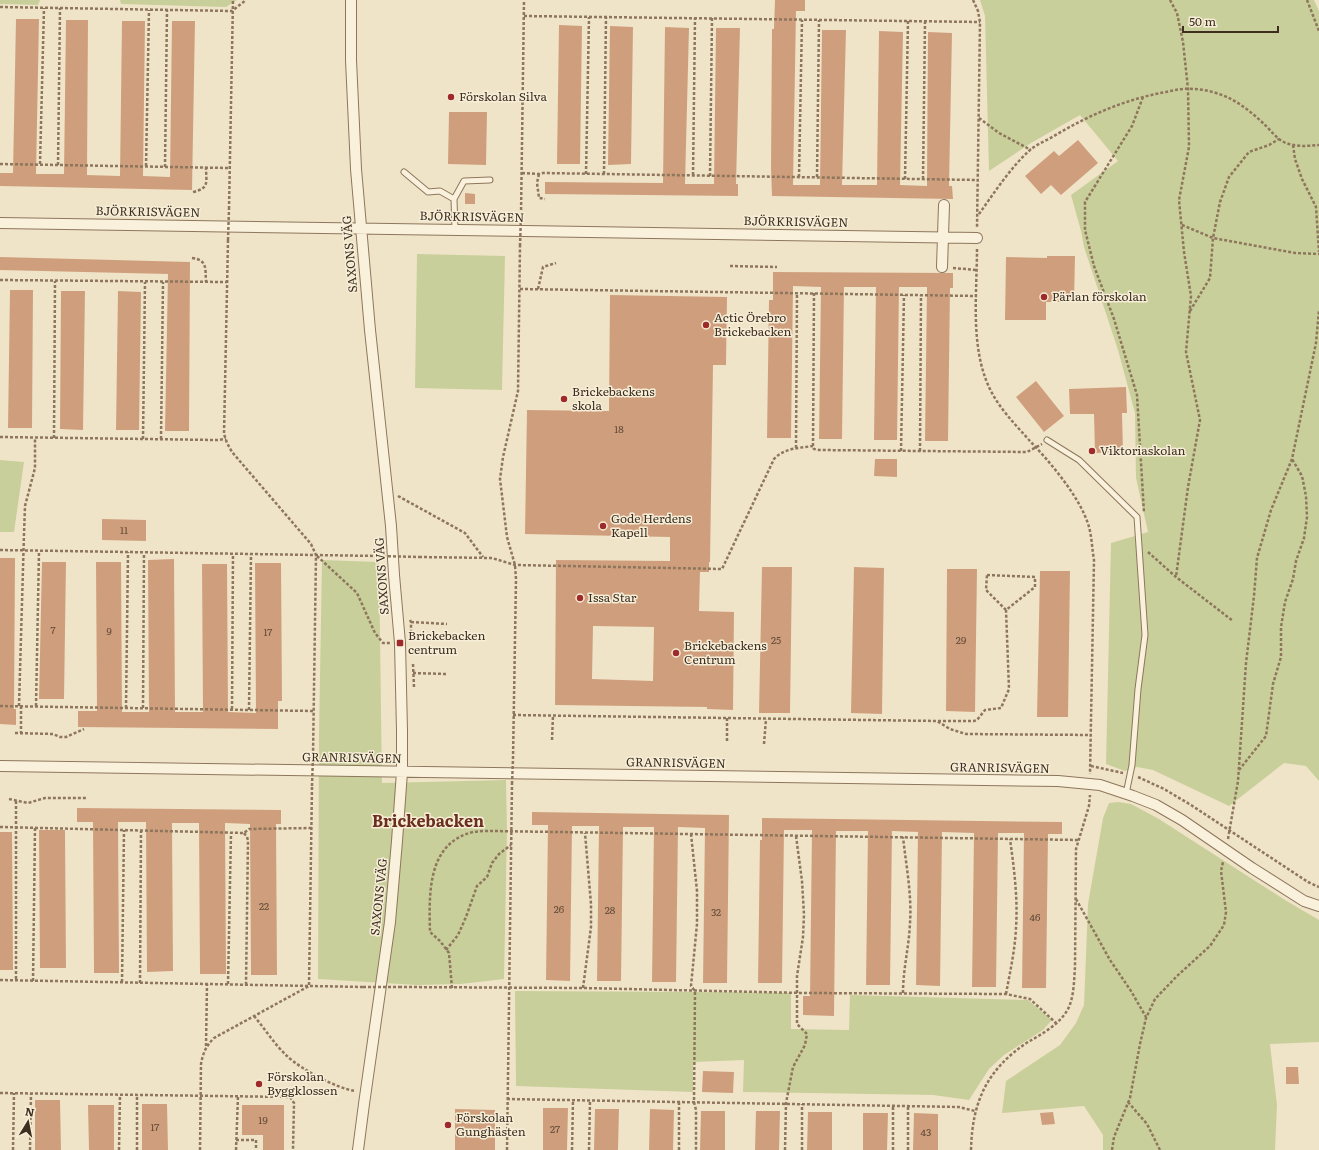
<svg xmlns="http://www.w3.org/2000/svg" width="1319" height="1150" font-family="Literata,serif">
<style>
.green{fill:#c9cf9b}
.building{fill:#cf9f7d;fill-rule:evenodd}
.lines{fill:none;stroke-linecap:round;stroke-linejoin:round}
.service-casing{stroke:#8d765c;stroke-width:7}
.minor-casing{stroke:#8d765c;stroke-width:12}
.path{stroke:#8d765c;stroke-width:2.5;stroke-dasharray:3 2;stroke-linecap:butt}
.service{stroke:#faf1dc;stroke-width:5}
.minor{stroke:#faf1dc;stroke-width:10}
.path-bridge{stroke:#8d765c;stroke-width:2.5;stroke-dasharray:3 2;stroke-linecap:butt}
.poi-dot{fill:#9e2a2b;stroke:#f7eed8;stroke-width:1.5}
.labels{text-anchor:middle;stroke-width:3;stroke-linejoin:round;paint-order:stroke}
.number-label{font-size:10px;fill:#624a37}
.poi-label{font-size:12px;fill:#3d2e20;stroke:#f7eed8;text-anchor:start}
.street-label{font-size:12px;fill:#3d2e20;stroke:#f7eed8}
.district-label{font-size:16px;font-weight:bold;fill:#6b2e1e;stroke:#f7eed8}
</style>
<rect width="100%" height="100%" fill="#f0e4c8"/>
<path class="green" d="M0,0H40L38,5L0,4Z
M120,0H237L226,7L121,4Z
M980,0H1314L1319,11V781L1306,766L1284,763L1229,806L1153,770L1137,767L1125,771L1106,764L1111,543L1148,532L1136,478L1135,413L1118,350L1084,247L1081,231L1071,195L1118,161L1080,115L1031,143L989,171L985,16Z
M417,254L505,256L502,390L415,388Z
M0,460L24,462L14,532H0Z
M322,560L379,562L382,783L506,780L507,831L504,979L461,984L417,985L318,979L319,734Z
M1118,802L1131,804L1159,819L1285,900L1319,920V1042L1270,1044L1277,1105L1275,1150H1103V1135L1084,1106L1002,1113L1006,1081L1060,1045L1076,1023L1084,1005L1088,904L1103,818L1109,803Z
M515,991L700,992L791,993V1029L849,1030L850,995L1028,1000L1052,1020L1043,1030L1004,1055L989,1069L969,1100L933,1095L743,1092L744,1060L693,1062V1092L516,1086Z"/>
<path class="building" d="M775,0H805V11H796L793,185H820L822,30H846L842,185H877L879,31L903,32L900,185L927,186L928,32L952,33L949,186H952L953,199L772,196L771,168L772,29H774Z
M16,19H39L36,174H64L66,20H88L87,175L120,176L122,21H145L143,176L170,177L172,21H195L192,190L0,186V173H13Z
M559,25L582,26L580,164H557Z
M610,26L633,27L631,164L608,165Z
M665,27L689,28L685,184H714L716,28H740L736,184H738V196L545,194V182L663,183Z
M449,112H487L486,165L448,164Z
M1078,140L1098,163L1061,195L1051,185L1041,194L1025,176L1054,151L1059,156Z
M465,193L475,194V204H465Z
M1047,256H1075L1074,302H1046V320H1005L1006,257L1047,258Z
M0,257L190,262L189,431H165L168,274L0,270Z
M773,272L953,273V288H950L948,441H925L927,287H899L897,440H874L876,287H844L842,439H819L821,287L793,286L791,438H767L769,300H773Z
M10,290H33L32,428H8Z
M61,291H85L83,430L60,429Z
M118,291L141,292L139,430H116Z
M610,295L727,297L726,365H713L710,562H709V572H700L699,611L734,612L733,710L707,709V707L555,705L556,560L670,561V537L525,534L527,410L609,411ZM593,626L654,627L653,681L592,679Z
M1036,381L1064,416L1044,432L1016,397Z
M1126,387L1127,413H1122L1123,452L1095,453L1094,414H1070L1069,389Z
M875,459H897V477L874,476Z
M102,519L146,520V541L102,540Z
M0,558H15L14,709H16V725L0,724Z
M174,559L175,712H203L202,564H227L228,712L256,713L255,563H281L282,701H278V729L78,727V711H97L96,562H121L122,712H149L148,560Z
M42,562H66L64,699H39Z
M762,567H792L790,713H759Z
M854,567L884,568L882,714L851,713Z
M947,569H977L975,712L946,711Z
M1040,571H1070L1068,717H1037Z
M77,808L281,810V824H276L277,975H251L250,824L225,823L226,974H200L199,823H172L173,971L147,972L146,822H118L119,973H94L93,822H77Z
M532,812L729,815L727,983H703L705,828L678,827L676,982H652L654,827H623L621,981H597L599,826H572L570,981L546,980L548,825H532Z
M762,818L1062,822V834H1048L1046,988H1022L1024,833H998L996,987H972L974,833L942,832L940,986L916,985L918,832L892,831L890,985H866L868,831H836L834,1016L803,1015V996H810L812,830H784L782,983H758L760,840H762Z
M39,830H65L66,968H40Z
M0,832H12L13,970H0Z
M1286,1067H1298L1299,1084H1286Z
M703,1071L734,1072L733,1093L702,1092Z
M35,1100H60L61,1150H35Z
M142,1104H167L168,1150H142Z
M88,1105H114V1150H89Z
M242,1105H284V1150H263V1135H242Z
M543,1108H568L567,1150H543Z
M455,1109L495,1110V1150H455Z
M595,1109H619L618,1150H594Z
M650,1109L674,1110L673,1150H649Z
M701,1111H725V1150H700Z
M756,1111H780L779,1150H755Z
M808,1112H832V1150H807Z
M1053,1112L1055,1124L1042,1125L1040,1113Z
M863,1113H888L887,1150H863Z
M914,1113L938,1114V1150H913Z"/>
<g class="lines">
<defs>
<path id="service" d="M404,172L428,192L440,191L454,199L455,230
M454,199L464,181L490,180
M1047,440L1079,460L1137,517L1145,635L1138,689L1132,765L1126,794"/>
<path id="minor" d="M351,0V60L356,169L370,330L391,526L394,575L400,643L402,731V772L397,841L390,922L364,1104L358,1150
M0,223L977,238
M942,267L944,205
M0,766L1058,781L1100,785L1133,796L1156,805L1182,820L1252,868L1304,901L1319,906"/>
</defs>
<use href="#service" class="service-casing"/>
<use href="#minor" class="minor-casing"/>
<path class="path" d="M973,0L978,11L980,22L977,228
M1170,0L1177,13L1183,42L1188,89L1189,147L1179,200L1184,252L1191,296L1186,352L1200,420L1188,487L1176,577
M1307,0L1319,31
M0,7L232,11L246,0
M524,16L980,22
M1143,97L1132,126L1085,202V230L1094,266L1114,319L1137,395L1144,513
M979,118L999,133L1031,150
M1293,145L1295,159L1302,179L1316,207L1319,252
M0,164L229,168
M40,164L44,8
M58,165L60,8
M146,166L149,10
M165,167L167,10
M522,173L539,174L543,173L978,180
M539,174L537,183L539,198L545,199
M586,174L589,17
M604,174L606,17
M693,175L695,18
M710,176L712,18
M799,177L802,20
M817,177L819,20
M905,179L908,21
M923,179L925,22
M193,192C210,188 206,182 206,167
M229,209L233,0
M979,214C994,193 1011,167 1030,150C1037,144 1046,141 1054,136C1089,115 1126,99 1166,92C1175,90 1184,88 1193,89C1205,89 1218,93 1229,98C1243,105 1256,116 1267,127C1273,133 1278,140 1286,143C1296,147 1308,146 1319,145
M521,215L524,0
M1182,225L1213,238L1295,253L1319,254
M228,240L224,434L227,443L232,452L311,544L316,555L313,756
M977,249C977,293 970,346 989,387C998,407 1014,423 1029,440C1050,462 1081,498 1089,527C1092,538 1092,549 1094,560L1090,774
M192,258C208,260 205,269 206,282
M730,266L777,267
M953,268L977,270
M0,280L227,282
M520,289L977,296
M538,289L543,267L556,263
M814,293L813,446L814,449L819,450L1027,452L1042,444
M1190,311L1210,278L1213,238L1220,202L1229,177L1249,152L1269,145L1279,139
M0,437L217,440L226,439
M54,438L55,281
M143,439L145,282
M161,439L163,282
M796,448L797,293
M901,451L904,295
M920,451L921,295
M398,496L465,533L483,557
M0,550L378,556
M1148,552L1176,577L1233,621
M317,556L357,593L375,633L383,643H390
M419,557L492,558L515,565L722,569L774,459C784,448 799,448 813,446
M987,575L1035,577V587L1006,610L986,590Z
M410,620L411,622V631
M411,622L447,624
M413,664L414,687
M413,673L447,674
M0,706L313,711
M19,706L24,534L25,506L35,468V438
M21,706V733
M36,706L39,551
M126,708L128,552
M143,708L144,553
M232,709L233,554
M249,710L251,554
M513,715L937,721L950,729L966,734L1091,735
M727,718V743
M938,721H974L977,720L985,710L1001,708L1009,689L1006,610
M15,733L53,734L60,737H66L84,729
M552,740L553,715
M764,744L766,719
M513,759L516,579L515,565L507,537L500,479L503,457L518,391L520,246
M1091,766L1123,773
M1239,770L1266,736L1273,684L1281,657V627L1285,602L1293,579L1296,561L1304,538L1307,517L1306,496L1302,476L1292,459
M1138,777L1164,789L1191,805L1308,882L1319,887
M9,799L28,803L45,798H86
M16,801V980
M0,827L244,833L249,829L312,828
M244,833L247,837L248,840L246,985
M691,834L697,891V924L691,986L695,991L694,1102L696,1110V1150
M1228,839L1238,781L1246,663L1254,596L1257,558L1271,510L1292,459L1316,343L1319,310
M1076,899L1110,960L1131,991L1146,1017
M446,950L458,935L466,917L477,886L487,877L492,863L499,854L511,845
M0,980L363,987
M33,981L35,828
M122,982L124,830
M140,983L141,831
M228,984L231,833
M399,987L583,988L804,993L1006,994L1030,999L1056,1023
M452,988L449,953L440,941L430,932C429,894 427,843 473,832C479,831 486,831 492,831L1079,840
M583,988L591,927V904L585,833
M903,993C903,969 909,947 910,923C912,895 906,865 903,837
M1006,994C1010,972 1015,950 1016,928C1018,898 1014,868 1010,839
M254,1016C265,1029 275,1045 287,1056C302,1070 336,1088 355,1091
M206,1046L207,984
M0,1093L290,1097L294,1103L293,1150
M507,1099L959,1107L975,1111
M1128,1102L1147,1124L1160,1150
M236,1140H256V1150
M13,1150L14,1093
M30,1150L31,1094
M119,1150L120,1095
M137,1150V1095
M200,1150L201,1064C203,1053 206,1046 214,1038L309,986L312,786
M236,1150L238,1096
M507,1150L512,784
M572,1150L573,1100
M589,1150L590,1101
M679,1150V1102
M785,1150L786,1103L793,1067L805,1045L807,1034L797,1024V976L803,937L804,915L802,881L796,836
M802,1150V1104
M893,1150V1105
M908,1150V1106
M971,1150C972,1102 987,1069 1028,1042C1042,1034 1060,1024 1068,1009C1074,997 1074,981 1075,967L1076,849L1089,806L1090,795
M1112,1150L1114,1137L1130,1098L1140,1044L1146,1018L1155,999L1177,976L1210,946L1224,925L1226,912L1221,871L1223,862"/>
<use href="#service" class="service"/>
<use href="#minor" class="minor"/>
<path class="path-bridge" d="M228,240L229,209
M520,246L521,215
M378,556L419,557
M512,784L513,759
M312,786L313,756
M363,987H399"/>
</g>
<g class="poi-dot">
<circle cx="451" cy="97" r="4"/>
<circle cx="1044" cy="297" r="4"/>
<circle cx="706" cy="325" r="4"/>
<circle cx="564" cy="399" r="4"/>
<circle cx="1092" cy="451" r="4"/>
<circle cx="603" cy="526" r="4"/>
<circle cx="580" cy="598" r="4"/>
<rect x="396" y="639" width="8" height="8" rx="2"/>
<circle cx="676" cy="653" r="4"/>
<circle cx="259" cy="1084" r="4"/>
<circle cx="448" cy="1125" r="4"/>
</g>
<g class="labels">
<g class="number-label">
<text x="619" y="433">18</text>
<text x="124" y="534">11</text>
<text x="53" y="634">7</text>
<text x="109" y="635">9</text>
<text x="268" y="636">17</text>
<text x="776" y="644">25</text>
<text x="961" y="644">29</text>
<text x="264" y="910">22</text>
<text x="559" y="913">26</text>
<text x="610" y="914">28</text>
<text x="716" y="916">32</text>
<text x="1035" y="921">46</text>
<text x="263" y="1124">19</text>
<text x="155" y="1131">17</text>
<text x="555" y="1133">27</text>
<text x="926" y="1136">43</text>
</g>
<g class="poi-label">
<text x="459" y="101">Förskolan Silva</text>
<text x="1052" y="301">Pärlan förskolan</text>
<text x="714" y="322">Actic Örebro<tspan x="714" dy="14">Brickebacken</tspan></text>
<text x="572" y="396">Brickebackens<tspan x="572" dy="14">skola</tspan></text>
<text x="1100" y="455">Viktoriaskolan</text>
<text x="611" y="523">Gode Herdens<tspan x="611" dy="14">Kapell</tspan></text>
<text x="588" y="602">Issa Star</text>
<text x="408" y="640">Brickebacken<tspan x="408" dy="14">centrum</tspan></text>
<text x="684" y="650">Brickebackens<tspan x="684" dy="14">Centrum</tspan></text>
<text x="267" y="1081">Förskolan<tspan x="267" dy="14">Byggklossen</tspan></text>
<text x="456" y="1122">Förskolan<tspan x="456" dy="14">Gunghästen</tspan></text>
</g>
<g class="street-label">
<text transform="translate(148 212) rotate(1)" y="4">BJÖRKRISVÄGEN</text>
<text transform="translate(472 217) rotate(1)" y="4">BJÖRKRISVÄGEN</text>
<text transform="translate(796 222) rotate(1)" y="4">BJÖRKRISVÄGEN</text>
<text transform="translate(350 254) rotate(-95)" y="4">SAXONS VÄG</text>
<text transform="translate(382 576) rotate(-94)" y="4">SAXONS VÄG</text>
<text transform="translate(352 758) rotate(1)" y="4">GRANRISVÄGEN</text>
<text transform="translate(676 763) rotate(1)" y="4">GRANRISVÄGEN</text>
<text transform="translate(1000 768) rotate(1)" y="4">GRANRISVÄGEN</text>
<text transform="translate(379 897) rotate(-84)" y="4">SAXONS VÄG</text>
</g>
<g class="district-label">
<text x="428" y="827">Brickebacken</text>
</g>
</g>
<g transform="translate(28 1122) rotate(10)" stroke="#f7eed8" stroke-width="3" paint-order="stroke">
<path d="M0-3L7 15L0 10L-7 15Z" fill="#3d2e20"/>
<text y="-6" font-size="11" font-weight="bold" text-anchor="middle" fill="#3d2e20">N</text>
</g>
<path d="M1183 26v6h95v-6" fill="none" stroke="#3d2e20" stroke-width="2"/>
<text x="1189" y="26" font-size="12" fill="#3d2e20" stroke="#f7eed8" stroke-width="3" paint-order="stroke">50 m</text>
</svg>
